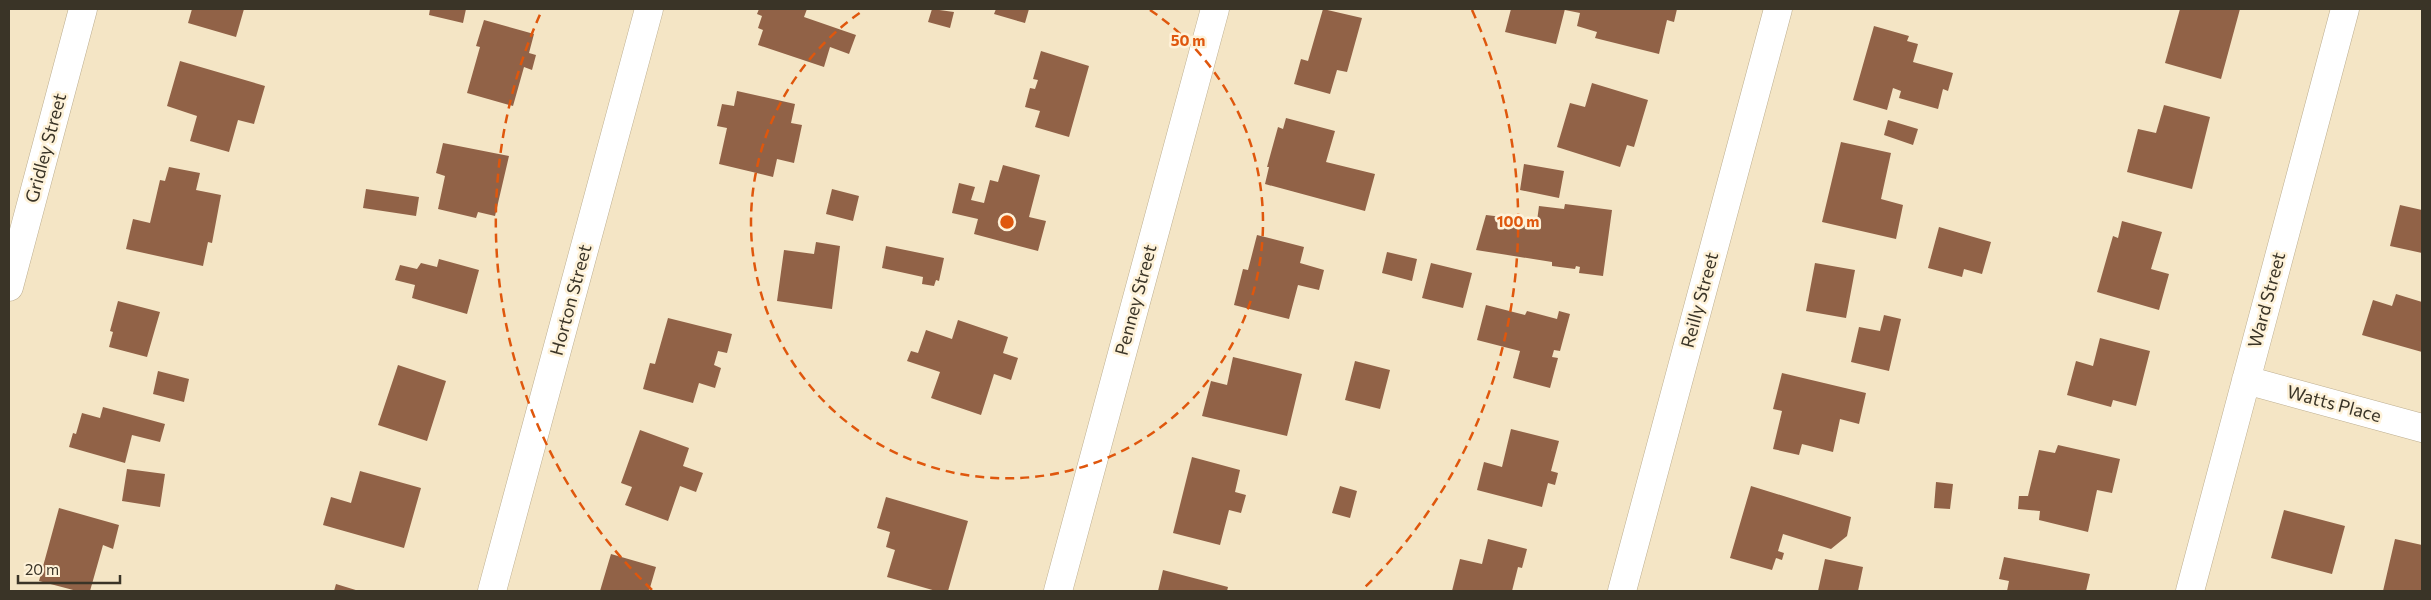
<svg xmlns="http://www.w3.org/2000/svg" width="2431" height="600" font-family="Commissioner,sans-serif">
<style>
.building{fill:#916247}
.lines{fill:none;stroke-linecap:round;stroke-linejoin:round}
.street-casing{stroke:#bdae90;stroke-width:29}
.street{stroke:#fff;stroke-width:28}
.ring{fill:none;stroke:#df570d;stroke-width:2.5;stroke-dasharray:9 6}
.labels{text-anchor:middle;stroke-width:5;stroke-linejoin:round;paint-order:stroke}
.street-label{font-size:18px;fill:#3a3427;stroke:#fef2d9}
.centre{fill:#df570d;stroke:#fef2d9;stroke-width:2.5}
.ring-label{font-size:15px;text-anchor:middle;font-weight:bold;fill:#df570d;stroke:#fef2d9;stroke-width:5;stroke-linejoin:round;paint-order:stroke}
</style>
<rect width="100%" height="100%" fill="#f4e5c5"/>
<path class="building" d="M192,9H244L236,37L188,23Z
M430,9H466L463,23L429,15Z
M759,9H807L804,17L856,35L849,54L830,47L824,67L758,45L763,30L758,28L762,16L757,14Z
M932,9L954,12L950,28L928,22Z
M996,9H1029L1025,23L994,14Z
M1323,9L1362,18L1347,72L1337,70L1330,94L1294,84L1301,59L1308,61Z
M1511,9H1565L1556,44L1505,32Z
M1677,9L1674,22L1667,20L1659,54L1595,38L1597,32L1577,26L1580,13L1565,10Z
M2180,9H2240L2221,79L2165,63Z
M484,20L534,34L529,53L536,55L532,70L524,67L513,106L467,93L480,47L476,46Z
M1874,26L1909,36L1907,41L1918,44L1913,62L1953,73L1948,91L1943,89L1938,109L1899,98L1901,91L1893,88L1887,110L1853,100Z
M1041,51L1089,66L1069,137L1035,127L1040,111L1025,107L1030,88L1035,89L1038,80L1033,79Z
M180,61L265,86L254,124L238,120L229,152L190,141L197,116L167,106Z
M1592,83L1648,100L1634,147L1627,145L1620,167L1557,147L1570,103L1585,107Z
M737,91L795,104L791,123L802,125L794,163L777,159L773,177L719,164L727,128L717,126L722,104L734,106Z
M2164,105L2210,117L2192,189L2127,172L2138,129L2156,133Z
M1286,118L1335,131L1326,162L1375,174L1365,211L1265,184L1269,167H1267L1278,127L1283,129Z
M1888,120L1918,129L1913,145L1884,135Z
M1841,142L1891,153L1881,199L1903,205L1896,239L1822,222Z
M443,143L509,156L495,216L478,212L476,218L438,209L445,176L436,173Z
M1524,164L1564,171L1559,198L1520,190Z
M1003,165L1040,175L1029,217L1046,221L1038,251L974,234L978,219L952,213L959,183L975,187L971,200L984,203L990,180L998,182Z
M169,167L200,173L196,190L221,195L212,243L208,242L203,266L126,249L133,219L150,223L160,180L165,181Z
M366,189L419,197L416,216L363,208Z
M832,189L859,196L853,221L826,214Z
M1565,204L1612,210L1603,276L1579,273L1580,267L1576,266L1575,269L1552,266V262L1476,250L1486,215L1537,221L1539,206L1564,209Z
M2400,205L2422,210V253L2390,246Z
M2122,221L2162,232L2151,269L2169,274L2159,310L2097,292L2113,236L2118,238Z
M1939,227L1991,242L1982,274L1964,269L1962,277L1928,268Z
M1257,235L1304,247L1300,263L1324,270L1319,290L1298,285L1289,319L1234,305L1243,269L1248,270Z
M816,242L840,246L832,309L777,301L784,250L814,254Z
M886,246L944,258L939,281L936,280L934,286L922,284L923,277L882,268Z
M1387,252L1417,259L1412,281L1382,273Z
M439,259L479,270L467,314L412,298L415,285L395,280L400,265L417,269L421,263L437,267Z
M1431,263L1472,273L1463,308L1422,298Z
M1815,263L1855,270L1846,318L1806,311Z
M2396,294L2422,302V352L2362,335L2373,300L2392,306Z
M118,301L160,312L147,357L109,347L113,332L110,331Z
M1486,305L1525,315L1527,311L1557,319L1559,311L1570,314L1560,351L1554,350L1552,357L1558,358L1550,388L1513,378L1520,351L1477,340Z
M1884,315L1901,319L1889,371L1851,362L1859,327L1880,331Z
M668,318L732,334L727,353L718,351L714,365L721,368L715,388L699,383L693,403L643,389L650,363L655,364Z
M958,320L1008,337L1003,353L1018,358L1011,380L994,374L981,415L931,398L940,372L907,361L911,351L918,353L926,330L952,339Z
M2100,338L2150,351L2136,406L2113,400L2111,407L2067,395L2076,361L2093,366Z
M1233,357L1302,374L1287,436L1202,416L1211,381L1227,385Z
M1355,361L1390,370L1380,409L1345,400Z
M398,365L446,381L427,441L378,425Z
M158,371L189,379L184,402L153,394Z
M1782,373L1866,393L1859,424L1840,419L1833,452L1802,444L1799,455L1773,449L1782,411L1773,409Z
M103,407L165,424L160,442L132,435L125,463L69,447L73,433L76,434L82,413L100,418Z
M1511,429L1559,441L1551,471L1558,473L1555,485L1548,483L1542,507L1477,490L1484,462L1502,467Z
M640,430L689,448L683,466L703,473L696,492L680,486L668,521L625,505L632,487L621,483Z
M2058,445L2120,459L2112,493L2097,490L2088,532L2039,520L2040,511L2018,509L2019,496H2028L2039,450L2055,453Z
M1192,457L1240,470L1235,492L1246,495L1241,513L1229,510L1220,545L1173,533Z
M127,469L165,474L160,507L122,501Z
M360,471L421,488L404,548L323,525L331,497L351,503Z
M1936,482L1953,484L1950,509L1934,508Z
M1340,486L1357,491L1350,518L1332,513Z
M1751,486L1851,517L1847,536L1831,549L1783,534L1778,551L1784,553L1782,560L1776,558L1772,570L1730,558Z
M886,497L968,521L948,591H936L887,577L895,550L886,547L890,532L877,528Z
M59,508L119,525L113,549L103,545L90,591H77L39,581Z
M2284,510L2345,526L2332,574L2271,558Z
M1488,539L1527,549L1522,568L1518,567L1512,591H1452L1460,559L1482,564Z
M2395,539L2422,545V591H2383Z
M611,554L656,567L649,591H600Z
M2004,557L2090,574L2086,591H2007L2009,581L1999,579Z
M1825,559L1863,567L1858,591H1818Z
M1163,570L1228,587L1227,591H1158Z
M336,584L359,591H334Z"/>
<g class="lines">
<defs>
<path id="street" d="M9,287L83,9
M2246,380L2422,428
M492,591L649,9
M1058,591L1215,9
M1622,591L1778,9
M2190,591L2345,9"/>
</defs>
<use href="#street" class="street-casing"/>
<use href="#street" class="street"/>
</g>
<g class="ring">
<path d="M1150 10A256 256 0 1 1 864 10"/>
<path d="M652 590A511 511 0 0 1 542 10M1472 10A511 511 0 0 1 1362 590"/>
</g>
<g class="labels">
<g class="street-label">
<text transform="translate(46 148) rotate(-75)" y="6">Gridley Street</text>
<text transform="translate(571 300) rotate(-75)" y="6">Horton Street</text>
<text transform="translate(1136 300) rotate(-75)" y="6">Penney Street</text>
<text transform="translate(1700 300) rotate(-75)" y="6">Reilly Street</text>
<text transform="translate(2267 300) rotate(-75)" y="6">Ward Street</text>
<text transform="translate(2334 404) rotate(15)" y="6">Watts Place</text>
</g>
</g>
<circle cx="1007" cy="222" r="8" class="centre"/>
<g class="ring-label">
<text x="1188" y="46">50 m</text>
<text x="1518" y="227">100 m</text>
</g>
<rect width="2431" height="600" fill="none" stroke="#3a3427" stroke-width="20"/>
<path d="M18 575v8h102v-8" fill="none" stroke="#3a3427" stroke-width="2.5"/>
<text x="25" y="575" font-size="15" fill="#3a3427" stroke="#fef2d9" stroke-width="4" paint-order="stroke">20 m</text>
</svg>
